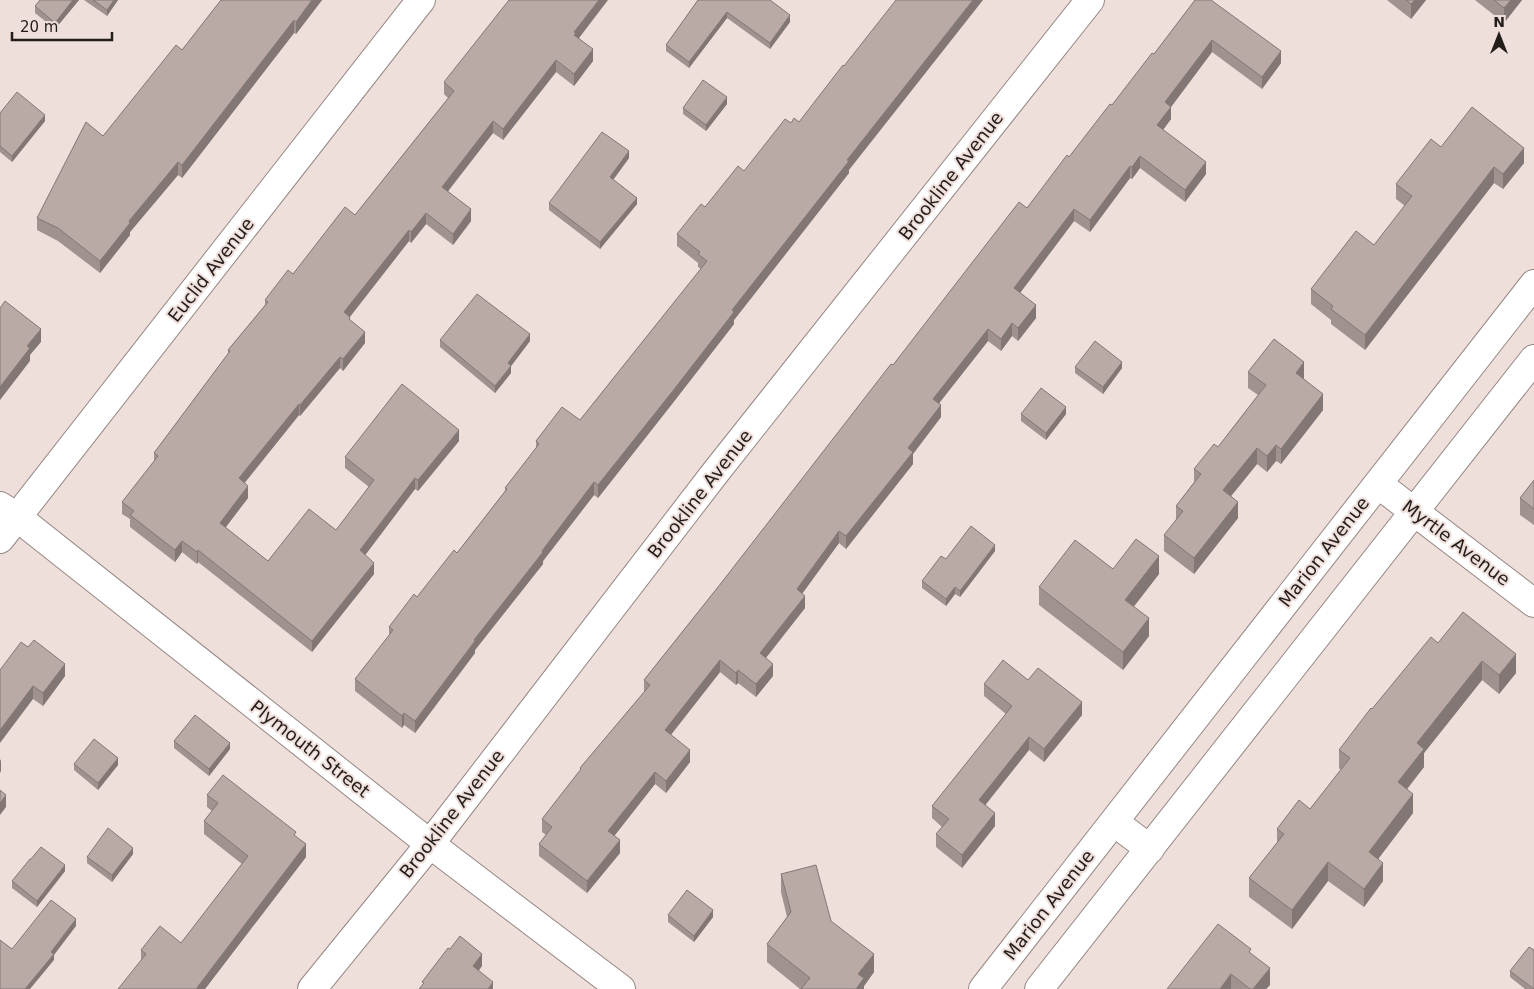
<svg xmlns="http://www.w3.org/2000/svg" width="1534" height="989" font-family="'DejaVu Sans',sans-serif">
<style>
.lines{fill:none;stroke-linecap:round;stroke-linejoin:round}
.minor-casing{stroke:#958783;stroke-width:30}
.minor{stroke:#fff;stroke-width:28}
.wall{fill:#9f928f}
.shaded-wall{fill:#827774}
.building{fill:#b9aaa6;stroke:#827774}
.labels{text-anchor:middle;stroke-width:4;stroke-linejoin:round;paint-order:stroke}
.street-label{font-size:18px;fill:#221c1b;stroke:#efdfdb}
</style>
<rect width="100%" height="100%" fill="#efdfdb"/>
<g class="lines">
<defs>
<path id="minor" d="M1378,484L1534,603
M0,506L17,517L430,844L621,989
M0,539L421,0
M1114,822L1150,849
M312,989L430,844L715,473L1090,0
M983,989L1534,284
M1039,989L1534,359"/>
</defs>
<use href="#minor" class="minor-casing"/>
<use href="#minor" class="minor"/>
</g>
<path class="wall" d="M79,0L55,29L35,13V6Z
M84,0H118L107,16Z
M221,0H322L296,34L294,33L182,178L178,175L130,232V235L100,273L58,241L37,230V218L103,136L182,50Z
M698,0L790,22L770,49L727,18L689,68L666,51V45Z
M1195,0L1281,63L1262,89L1212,52L1171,107V119L1163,130L1206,174L1185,202L1140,168L1132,179L1130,178L1090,232L1074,221L1020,293L1036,318L1018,341L1012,336L1001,351L988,341L939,403L941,417L913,454V464L846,549L839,543L802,593L805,608L766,658L773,676L756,697L738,683L736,685L720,672L671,735L690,762L666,793L655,784L614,836L620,853L587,893L539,856V844L546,835L542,832V819L580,771V768L644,692V680L722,582L893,365L1027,208L1069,157L1154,54Z
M1387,0H1426L1411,19Z
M1475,0H1522L1504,23Z
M579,38L593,61L574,86L556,72L503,140L493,133L448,191L471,221L453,245L426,224L411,243L409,241L350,317V321L365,343L343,371L340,368L300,416L299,415L244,483L248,498L225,527L268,561L336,530L369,487L345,468V457L459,441L418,491L415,489L365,555L374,574L312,652L198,562L197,564L182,552L175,562L130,527V519L122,514V502L154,462V453L228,354V350L265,305V300L355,215L448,98L444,94V82Z
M727,104L706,131L683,114V108Z
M0,113L45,121L12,162L0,152Z
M1441,147L1524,163L1503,189L1494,183L1365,350L1331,324V320L1311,304V289L1374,245L1405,206L1396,199V184Z
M629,158L613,180L637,204L600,249L549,210V203Z
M849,170V173L734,320V324L672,404L598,498L594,495L543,561V564L475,650V653L415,733L404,725L402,728L355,691V679L389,636V627L417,597L457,553L505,491V488L536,448V441L580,420L701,269L698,267V263L677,246V234L744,171Z
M440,340L530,341L511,366V373L495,393L440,347Z
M1075,367L1122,368L1103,394L1075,373Z
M1248,372L1304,378L1303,379L1323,410L1281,464L1276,461L1267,472L1257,464L1231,496L1238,518L1194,574L1164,551V535L1176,521V506L1194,482V469L1218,447L1258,395L1248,388Z
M1021,414H1066L1046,440L1021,421Z
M1534,480V525L1520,515V498Z
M995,551L960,597L955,594L946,606L922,588V581L946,559Z
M1113,569L1159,574L1134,606L1149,636L1123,670L1039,605V587Z
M1438,643L1516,673L1499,694L1482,680L1424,753V767L1406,789L1413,813L1378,859L1383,881L1364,907L1328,881L1292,929L1249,897V878L1277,843V829L1310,809L1341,770L1339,768V750L1372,709Z
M0,670L65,676L43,706L33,699Z
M1028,680L1082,715L1044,762L1029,750L985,805L995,826L962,868L936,847V834L942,827L932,818V806L1006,714L984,696V684Z
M174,741L230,749L209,776L174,748Z
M74,764L118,765L98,790L74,770Z
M207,795L296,837L306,857L205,989L141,960V950L181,943L242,864L204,834V821L212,811L207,807Z
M133,854L112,882L87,863V857Z
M65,871L37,907L12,888V881Z
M781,874L831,921L874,972L864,986V989H800L767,962V944L787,917L781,892Z
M668,915L713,917L694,942L668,922Z
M1251,953L1270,985L1266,989H1167Z
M1510,971L1534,989H1525L1510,977Z"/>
<path class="shaded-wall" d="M73,0H79L55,29V23Z
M114,0H118L107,16V10Z
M312,0H322L296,34V22Z
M599,0H608L576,42L574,32Z
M973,0H983L849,170V173L734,320V324L672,404L598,498V485L847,160Z
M1415,0H1426L1411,19V4Z
M1511,0H1522L1504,23V8Z
M727,12V18L689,68V62Z
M790,15V22L770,49V43Z
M294,20V33L182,178V165Z
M1212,40V52L1171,107V119L1157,138V125L1165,102Z
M593,49V61L574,86V74Z
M1281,51V63L1262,89V77Z
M556,60V72L503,140V129Z
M727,97V104L706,131V125Z
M45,115V121L12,162V156Z
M493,121V133L442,199V187Z
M1524,148V163L1503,189V174Z
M629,151V158L610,184V177Z
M1140,156V168L1132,179V167Z
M178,162V175L130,232V235L100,273V261L129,221Z
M1206,162V174L1185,202V190Z
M1130,166V178L1090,232V220Z
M1494,167V183L1365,350V335Z
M637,198V204L600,249V242Z
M471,209V221L453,245V234Z
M1074,209V221L1014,301V288Z
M426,213V224L411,243V232Z
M409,230V241L344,324V312Z
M1036,305V318L1018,341V328Z
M1012,323V336L1001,351V339Z
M41,329V342L30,355V361L0,400V387L27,346Z
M988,329V341L933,411V399Z
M365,332V343L343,371V359Z
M530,334V341L508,370V363Z
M340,357V368L300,416V405Z
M1122,362V368L1103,394V387Z
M1304,362V378L1296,389V373Z
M511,366V373L495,393V386Z
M1323,394V410L1281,464V449Z
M299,404V415L239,490V478Z
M941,405V417L913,454V464L846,549V536L908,448Z
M1066,407V414L1046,440V433Z
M459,430V441L418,491V480Z
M1276,445V461L1267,472V456Z
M1257,448V464L1223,506V490Z
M415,478V489L360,562V550Z
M594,482V495L543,561V564L475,650V653L415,733V721L474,640Z
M248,486V498L220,535V523Z
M1238,502V518L1194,574V558Z
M839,531V543L797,601V589Z
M182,541V552L175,562V550Z
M995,545V551L960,597V591Z
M198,550V562L197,564V552Z
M1159,556V574L1125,618V600Z
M374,563V574L312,652V641Z
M955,587V594L946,606V599Z
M805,596V608L760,665V653Z
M1149,618V636L1123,670V652Z
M1516,654V673L1499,694V675Z
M720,660V672L665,742V730Z
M1482,661V680L1424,753V767L1398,801V782L1417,743Z
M65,664V676L43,706V693Z
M773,664V676L756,697V684Z
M738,670V683L736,685V673Z
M33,686V699L0,743V730Z
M1082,702V715L1044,762V749Z
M404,713V725L402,728V716Z
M1029,737V750L979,813V800Z
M230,743V749L209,776V769Z
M690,750V762L666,793V781Z
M118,758V765L98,790V783Z
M1,759V771L0,773V761Z
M655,772V784L608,844V831Z
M1413,794V813L1369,871V852Z
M6,795V807L0,815V803Z
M995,813V826L962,868V855Z
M620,840V853L587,893V881Z
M306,844V857L205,989H196Z
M133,848V854L112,882V875Z
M1328,862V881L1292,929V910Z
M1383,863V881L1364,907V889Z
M65,865V871L37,907V901Z
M713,910V917L694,942V936Z
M76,919V926L54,955V960L30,989H25L51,952Z
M482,954V966L473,979V966Z
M874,954V972L864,986V989H856L858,974Z
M1270,968V985L1266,989H1253Z
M1231,974V989H1220Z
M493,982V989H488Z"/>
<path class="building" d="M40,0H73L55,23L35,6Z
M93,0H114L107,10Z
M221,0H312L296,22L294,20L182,165L178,162L129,221L130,223L100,261L58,228L37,218L86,122L103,136L176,45L182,50Z
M509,0H599L574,32L576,33L574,35L593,49L574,74L556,60L503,129L493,121L442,187L471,209L453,234L426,213L411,232L409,230L344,312L350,317L349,319L365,332L343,359L340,357L300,405L299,404L239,478L248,486L220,523L268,561L309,509L336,530L374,480L345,457L402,384L459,430L418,480L415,478L360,550L374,563L312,641L198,550L197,552L182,541L175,550L130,515L134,511L122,502L158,456L154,453L230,351L228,350L268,302L265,300L288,270L293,274L345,207L355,215L454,91L444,82Z
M698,0H770L790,15L770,43L727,12L689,62L666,45Z
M896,0H973L847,160L849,161L732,310L734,312L672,392L598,485L594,482L542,551L543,552L474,640L475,641L415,721L404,713L402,716L355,679L393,630L389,627L414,594L417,597L454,550L457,553L507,489L505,488L539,444L536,441L562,407L580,420L707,261L698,254L700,252L677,234L701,204L705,207L738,166L744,171L785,119L791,123L794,118L799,122L843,65L844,66Z
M1195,0H1211L1281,51L1262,77L1212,40L1165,102L1171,107L1157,125L1206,162L1185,190L1140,156L1132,167L1130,166L1090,220L1074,209L1014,288L1036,305L1018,328L1012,323L1001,339L988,329L933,399L941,405L908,448L913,452L846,536L839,531L797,589L805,596L760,653L773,664L756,684L738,670L736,673L720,660L665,730L690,750L666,781L655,772L608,831L620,840L587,881L539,844L552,827L542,819L581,769L580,768L650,685L644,680L722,582L891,364L893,365L1019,202L1027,208L1067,155L1069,157L1110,104L1112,105L1152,53L1154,54Z
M1406,0H1415L1411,4Z
M1494,0H1511L1504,8Z
M703,80L727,97L706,125L683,108Z
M17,92L45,115L12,156L0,146V113Z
M1472,107L1524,148L1503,174L1494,167L1365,335L1331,309L1333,306L1311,289L1356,231L1374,245L1412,196L1396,184L1431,139L1441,147Z
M602,132L629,151L610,177L637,198L600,242L549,203Z
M477,294L530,334L508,363L511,366L495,386L440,340Z
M5,301L41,329L27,346L30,348L0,387V308Z
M1274,339L1304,362L1296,373L1323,394L1281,449L1276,445L1267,456L1257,448L1223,490L1238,502L1194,558L1164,535L1183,511L1176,506L1201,474L1194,469L1214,444L1218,447L1266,385L1248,372Z
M1095,341L1122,362L1103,387L1075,367Z
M1041,388L1066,407L1046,433L1021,414Z
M1534,480V509L1520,498Z
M971,526L995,545L960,591L955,587L946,599L922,581L941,556L946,559Z
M1136,539L1159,556L1125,600L1149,618L1123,652L1039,587L1075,540L1113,569Z
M1463,612L1516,654L1499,675L1482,661L1417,743L1424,749L1398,782L1413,794L1369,852L1383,863L1364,889L1328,862L1292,910L1249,878L1284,834L1277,829L1299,800L1310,809L1350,758L1339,750L1371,708L1372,709L1431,637L1438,643Z
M34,640L65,664L43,693L33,686L0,730V670L21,642L28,647Z
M1003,660L1028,680L1038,668L1082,702L1044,749L1029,737L979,800L995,813L962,855L936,834L949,819L932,806L1012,706L984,684Z
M195,715L230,743L209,769L174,741Z
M94,739L118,758L98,783L74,764Z
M223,775L296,832L294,835L306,844L196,989H118L146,954L141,950L160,926L181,943L248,856L204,821L218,803L207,795Z
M0,790L6,795L0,803Z
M108,828L133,848L112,875L87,857Z
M41,847L65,865L37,901L12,881L30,859H31Z
M816,865L831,921L874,954L858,974L864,978L856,989H801L810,978L767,944L791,912L781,874Z
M687,890L713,910L694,936L668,915Z
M51,900L76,919L51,952L54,954L25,989H0V940L12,949Z
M1218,924L1251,949L1249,952L1270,968L1253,989H1250L1231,974L1220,989H1167Z
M460,936L482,954L473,966L493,982L488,989H419L424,983L422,982L448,948L450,949Z
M1529,947L1534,950V989L1510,971Z"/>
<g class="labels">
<g class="street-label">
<text transform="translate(951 176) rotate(-52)" y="6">Brookline Avenue</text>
<text transform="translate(211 270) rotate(-52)" y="6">Euclid Avenue</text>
<text transform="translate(700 494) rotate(-52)" y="6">Brookline Avenue</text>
<text transform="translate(1456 543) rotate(37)" y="6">Myrtle Avenue</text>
<text transform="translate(1324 552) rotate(-52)" y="6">Marion Avenue</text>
<text transform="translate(310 749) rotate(38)" y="6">Plymouth Street</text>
<text transform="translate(452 814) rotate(-52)" y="6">Brookline Avenue</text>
<text transform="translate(1049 905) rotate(-52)" y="6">Marion Avenue</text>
</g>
</g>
<g transform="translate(1499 35)" stroke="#efdfdb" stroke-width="4" paint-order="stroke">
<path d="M0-4L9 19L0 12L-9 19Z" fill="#221c1b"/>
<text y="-8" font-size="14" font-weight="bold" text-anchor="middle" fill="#221c1b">N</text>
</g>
<path d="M12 32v8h100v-8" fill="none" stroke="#221c1b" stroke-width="2.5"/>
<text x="20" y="32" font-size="15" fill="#221c1b" stroke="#efdfdb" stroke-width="4" paint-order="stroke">20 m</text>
</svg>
